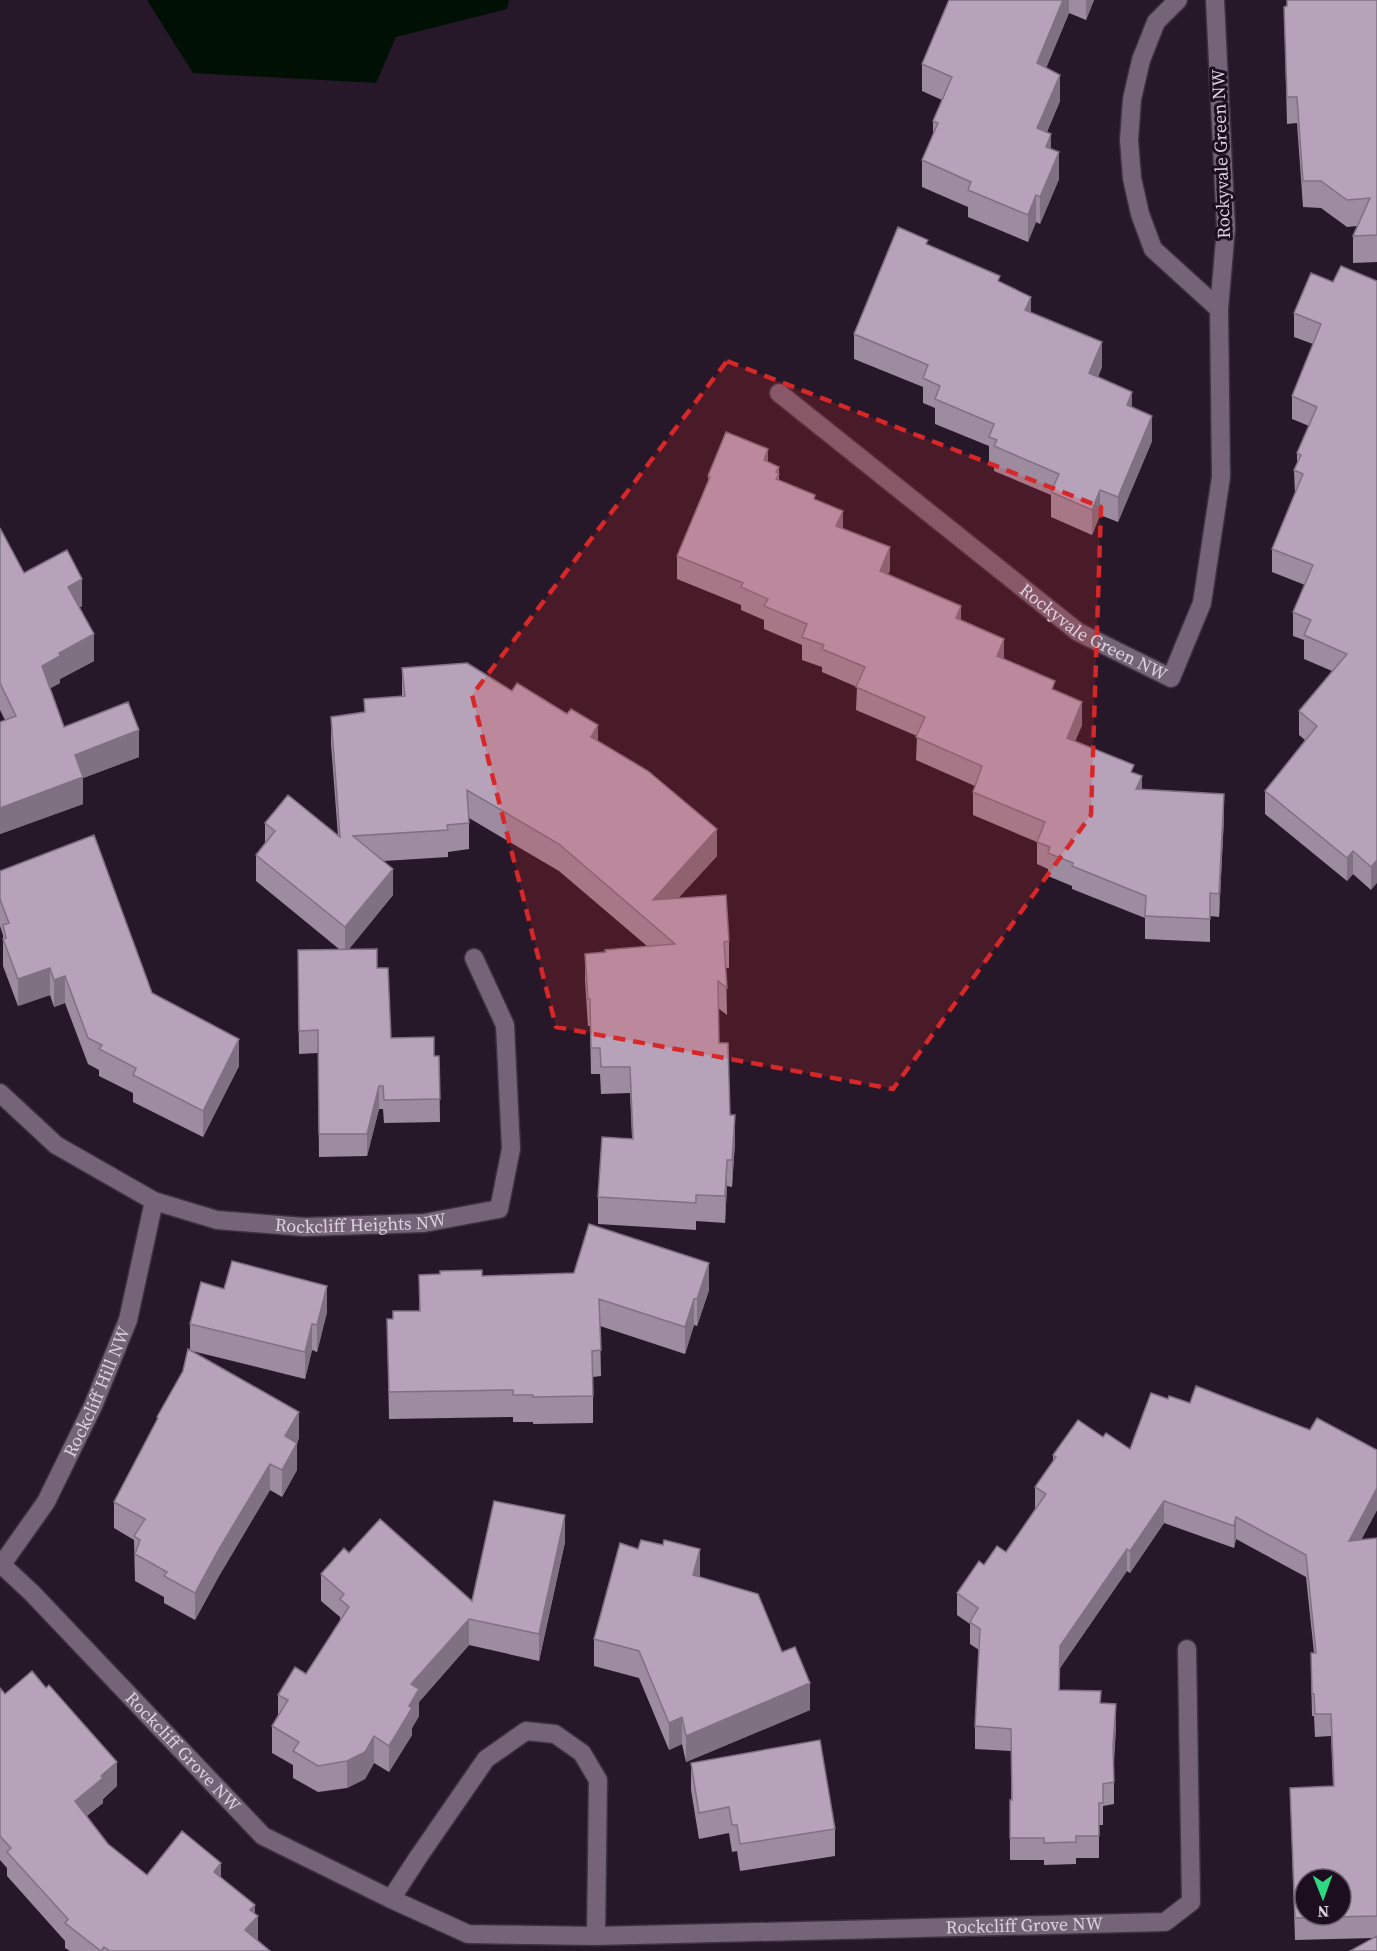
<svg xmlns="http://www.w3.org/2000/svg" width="1377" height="1951" font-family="'Source Serif 4',serif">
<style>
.water{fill:#001004}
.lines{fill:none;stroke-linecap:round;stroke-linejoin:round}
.minor-casing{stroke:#3c313e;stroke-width:21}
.minor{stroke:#756378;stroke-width:18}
.wall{fill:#9d8b9f}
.shaded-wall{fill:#7f7182}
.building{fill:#b6a2b9;stroke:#7f7182;stroke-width:1.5;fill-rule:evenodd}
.marked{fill:#d62828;fill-opacity:0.2;stroke:#d62828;stroke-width:4.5;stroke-dasharray:12 8;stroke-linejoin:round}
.labels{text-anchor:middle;stroke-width:6;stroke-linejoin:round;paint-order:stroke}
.street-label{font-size:18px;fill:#dcd2de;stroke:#1d0e1f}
</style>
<rect width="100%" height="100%" fill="#261729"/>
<path class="water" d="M147,0H509L507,9L396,37L376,83L193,73Z"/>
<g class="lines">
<defs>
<g id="minor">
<path d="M1178,0L1156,22L1141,60L1132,99L1129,140L1132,178L1140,214L1153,249L1219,309L1226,228L1215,0"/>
<path id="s1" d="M779,393L1078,632L1171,678L1202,603L1221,477L1219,309"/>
<path id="s2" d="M0,1093L56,1145L154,1201L217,1220L305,1227L424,1223L499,1209L511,1149L505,1025L474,958"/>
<path id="s3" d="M2,1565L32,1593L263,1836L391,1899L468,1934L596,1936L1165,1922L1191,1902L1187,1649"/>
<path id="s4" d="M0,1567L46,1502L93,1406L128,1320L154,1201"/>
<path d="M391,1899L419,1856L486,1759L526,1731L555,1734L582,1753L598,1780L596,1936"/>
</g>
</defs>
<use href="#minor" class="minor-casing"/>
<use href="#minor" class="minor"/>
</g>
<path class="wall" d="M949,0H1094L1086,20L1069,13L1046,68L1060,101L1047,132L1059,179L1040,224L1036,222L1028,242L968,217V207L922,187V160L933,134V121L942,100L922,91V64Z
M1377,0V262L1353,263V236L1357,226L1347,227L1321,208L1303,207L1297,123L1287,124L1284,7Z
M928,245L1000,282L1031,312L1102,367L1098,377L1132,407L1152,441L1118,522L1100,515L1092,535L1051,517V495L994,471V464L989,462V446L935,424V408L923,403V387L854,359V334Z
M1377,281L1371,890L1353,874L1347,881L1265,814V791L1305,740L1299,735V711L1332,671L1304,659V640L1293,636V612L1305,585L1272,572V549L1295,494L1294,470L1297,465V453L1309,426L1292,419V396L1313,344L1294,337V313L1333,282Z
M768,462L779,467V480L815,499L843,528L890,570L888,574L961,620L1004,659L1055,691L1082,725L1075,741L1134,773L1142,789L1224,817L1219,917L1210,916V942L1145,939V918L1072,889V886L1048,876V869L1037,864V842L973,815V792L975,786L916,760L917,736L856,710L857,687L822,672V667L802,660V645L764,629V620L741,610V605L677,579V556L708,483V476Z
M0,528L24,573L82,606L79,608L94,661L60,679V683L50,688L64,727L139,757L83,778V804L0,834V722L5,720L0,710Z
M402,668L512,691L598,741L717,856L678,898L729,941V968H726L727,1015L718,1008L719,1043L735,1142L732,1187L727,1186L725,1223L696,1221V1230L598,1224V1197L632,1139L630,1093L601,1094L600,1074H591L590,1026H588L585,981V954L606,952L647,946L559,871L469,818V849L448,852V857L384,861L393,895L349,949L377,968L391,1038L434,1056H439L440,1122L384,1123L383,1109H379L367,1156L319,1157L318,1053L299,1054L298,973L339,949L256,881V855L265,843V823L338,836L331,744V717L364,712V699L402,696Z
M0,871L152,993L239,1066L203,1137L133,1102V1093L99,1076V1070L88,1064L65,1003L54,1007L50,995L18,1006L3,966V935L0,926Z
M419,1275L482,1276L709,1290L697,1326L694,1325L685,1354L600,1326L601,1376L593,1377V1423L533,1424V1422H513V1417L389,1419L387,1319H393L419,1311Z
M327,1312L317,1352L312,1350L305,1379L192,1351L299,1438L297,1443V1470L282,1497L270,1490L219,1576L195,1620L164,1603V1597L135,1581L134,1540L114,1528V1502L157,1420V1417L183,1371L190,1350V1324Z
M1168,1399L1190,1403L1310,1430L1377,1450V1510L1361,1540L1377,1538V1951L1373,1938L1295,1940L1290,1788L1333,1787L1331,1736L1315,1737L1314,1716H1312L1311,1675V1653H1314L1306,1577L1236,1539L1234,1548L1164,1523L1130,1573L1127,1571L1060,1668L1059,1690L1101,1703L1116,1726L1114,1763V1804L1103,1806V1825H1099V1858H1076V1864L1044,1865V1860H1010V1800H1011V1751L975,1749V1726L979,1650L970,1644V1624L957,1615V1593L984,1565L1006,1552L1035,1509V1487L1053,1461V1455L1103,1437L1130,1449Z
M565,1542L539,1661L469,1645L419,1702V1716L412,1728V1735L389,1772L374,1763L365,1779L347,1788L318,1792L293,1778V1765L272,1753V1726L278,1715V1695L306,1674L340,1621V1617L321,1601V1574L349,1553L472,1601Z
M700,1577L782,1652L810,1710L686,1762L682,1744L669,1750L639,1678L594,1666V1639Z
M0,1688L5,1694L117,1786L103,1799V1803L86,1816L108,1844L147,1875L221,1877L255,1914L258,1941L270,1951H70L65,1948V1941L7,1876V1868L0,1860Z
M691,1763L835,1829V1856L740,1871L737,1851L732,1852L729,1833L699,1839L691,1790Z"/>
<path class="shaded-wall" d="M1063,0H1069V13L1037,90V63Z
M1086,0H1094L1086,20Z
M1060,75V101L1037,155V128Z
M1051,134V161L1046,147Z
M1059,152V179L1040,224V197Z
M1036,195V222L1028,242V215Z
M1031,297V322L1025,310Z
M1102,342V367L1089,398V373Z
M1132,392V417L1127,405Z
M1152,416V441L1118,522V497Z
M768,449V472L764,460Z
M1100,490V515L1092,535V510Z
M843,511V534L836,526Z
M890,547V570L880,593V571Z
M82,579V606L68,614V587Z
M961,606V628L956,618Z
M94,634V661L60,679V683L42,693V666L59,653Z
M1004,639V662L997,656Z
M1082,702V725L1067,760V738Z
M598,725V752L591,737Z
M139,730V757L83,778V804L0,834V808L75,755Z
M1142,776V798L1136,789Z
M1224,794V817L1219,917V894Z
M717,829V856L654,925L653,900Z
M1353,851V874L1347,881V858Z
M1377,860V883L1371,890V867Z
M393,869V895L345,954V927Z
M50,968V995L18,1006V979Z
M65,976V1003L54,1007V980Z
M239,1039V1066L203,1137V1111Z
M379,1086V1109L367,1156V1134Z
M735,1115V1142L732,1187V1160Z
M727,1160V1186L725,1223V1196Z
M709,1263V1290L697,1326V1299Z
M327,1286V1312L317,1352V1325Z
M694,1299V1325L685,1354V1327Z
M312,1324V1350L305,1379V1352Z
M299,1412V1438L285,1463V1436Z
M297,1443V1470L282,1497V1470Z
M270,1464V1490L219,1576L195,1620V1593L219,1549Z
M1377,1488V1510L1349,1563V1541Z
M1164,1501V1523L1130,1573V1551Z
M565,1515V1542L539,1661V1634Z
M1236,1517V1539L1234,1548V1526Z
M700,1549V1576L693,1601V1575Z
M1127,1549V1571L1060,1668L1059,1712L1060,1646Z
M469,1619V1645L419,1702V1716L412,1728V1735L389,1772V1746L411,1684Z
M810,1683V1710L686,1762V1736Z
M1116,1704V1726L1113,1768V1746Z
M682,1717V1744L669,1750V1723Z
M374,1736V1763L365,1779L347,1788V1761Z
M117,1762V1786L103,1799V1803L75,1826V1801Z
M221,1863V1887L214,1872Z
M255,1905V1920L258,1916V1941L245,1930L250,1910Z"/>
<path class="building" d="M949,0H1063L1037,63L1060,75L1037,128L1051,134L1046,147L1059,152L1040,197L1036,195L1028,215L968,190L971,182L922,160L938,123L933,121L952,77L922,64Z
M1287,0H1377V235L1353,236L1370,198L1347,200L1321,181H1303L1297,97H1287L1284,7L1287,6Z
M898,227L928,240L926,244L1000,276L998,281L1031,297L1025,310L1102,342L1089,373L1132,392L1127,405L1152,416L1118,497L1100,490L1092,510L1051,492L1059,474L994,446L997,440L989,437L994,424L935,399L940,386L923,378L928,365L854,334Z
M1341,266L1377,281V860L1371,867L1353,851L1347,858L1265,791L1317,726L1299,711L1347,654L1304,635L1311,620L1293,612L1313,565L1272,549L1303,474L1294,470L1301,455L1297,453L1317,407L1292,396L1321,324L1294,313L1311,273L1333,282Z
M726,432L768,449L764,460L779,467L776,472L779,474L776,479L815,495L814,499L843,511L836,526L890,547L880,571L961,606L956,618L1004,639L997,656L1055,681L1052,689L1082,702L1067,738L1134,765L1131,772L1142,776L1136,789L1224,794L1219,894L1210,893V919L1145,916L1146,896L1072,866L1073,863L1048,853L1050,847L1037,842L1045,822L973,792L982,766L916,737L925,717L856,687L865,667L822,649L824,645L802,637L807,624L764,606L768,599L741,587L743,583L677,556L710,477L708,476Z
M0,528L24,573L67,550L82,579L68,587L94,634L59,653L60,656L42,666L64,727L128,702L139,730L75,755L83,777L0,808V722L16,716L0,683Z
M467,663L512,691L517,683L567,714L571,709L598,725L591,737L648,771L717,829L653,900L726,895L729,941L724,942L727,988L718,981L719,1043H728L730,1115H735L732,1160H727L725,1196L696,1195V1203L598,1197L602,1137L633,1139L630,1067H601L600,1048H591L590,999H588L585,954L606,952L605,950L675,944L559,844L467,790L469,823L447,825L448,830L353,836L393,869L345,927L256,855L275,831L265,823L288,795L340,837L331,717L365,712L364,699L405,696L402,668Z
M94,835L152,993L239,1039L203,1111L133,1075L136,1068L99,1049L102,1045L88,1038L65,976L54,980L50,968L18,979L3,939L6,938L3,925L9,923L0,899V871Z
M377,949V968H388L391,1038L434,1037V1056H439L440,1099L384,1100L383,1086H379L367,1134H319L318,1030L299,1031L298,950Z
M589,1224L709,1263L697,1299H694L685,1327L599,1299L601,1350L592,1351L593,1396L533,1397V1395H513V1390L389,1392L387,1319H393V1311H420L419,1275L440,1274V1271L482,1270V1276L574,1273Z
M232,1261L327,1286L317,1325L312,1324L305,1352L190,1324L201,1282L224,1289Z
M188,1349L299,1412L285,1436L297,1443L282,1470L270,1464L219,1549L195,1593L164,1576L167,1572L135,1554L140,1540L134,1536L145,1519L114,1502L158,1418L157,1417L183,1371Z
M1196,1386L1310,1430L1317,1418L1377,1450V1488L1349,1541L1377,1538V1916L1295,1918L1290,1788L1334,1786L1331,1714H1315L1314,1694H1312L1311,1653H1316L1306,1555L1236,1517L1234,1526L1164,1501L1130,1551L1127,1549L1060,1646L1059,1690L1101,1691L1100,1703L1116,1704L1113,1746L1114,1782L1103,1784V1803H1099V1836H1076V1842L1044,1843V1838H1010V1800H1012L1011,1729L975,1726L980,1629L970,1622L978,1608L957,1593L979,1561L984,1565L997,1546L1006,1552L1046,1494L1035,1487L1056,1457L1053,1455L1078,1420L1103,1437L1106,1433L1130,1449L1151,1393L1168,1399L1169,1396L1190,1403ZM1305,1879H1341V1915H1305Z
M494,1501L565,1515L539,1634L469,1619L411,1684L419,1689L409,1706L412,1708L389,1746L374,1736L365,1752L347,1761L318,1766L293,1751L299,1742L272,1726L288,1700L278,1695L295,1667L306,1674L349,1607L340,1599L344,1594L321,1574L344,1548L349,1553L380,1519L472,1601Z
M641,1540L663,1545L664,1540L700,1549L693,1575L758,1594L782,1652L795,1647L810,1683L686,1736L682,1717L669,1723L639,1651L594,1639L620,1543L638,1549Z
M32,1671L46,1688L49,1685L117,1762L101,1776L103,1778L75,1801L108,1844L147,1875L182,1831L221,1863L214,1872L255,1905L250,1910L258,1916L245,1930L270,1951H110L104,1947L101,1951L65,1923L68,1919L7,1852L11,1848L0,1836V1688L5,1694Z
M820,1740L835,1829L740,1844L737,1825H732L729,1807L699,1813L691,1763Z
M1377,1936V1951H1350Z"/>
<path class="marked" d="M727,361L1101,507L1091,815L893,1089L556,1027L472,695Z"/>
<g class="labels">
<g class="street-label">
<text transform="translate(1221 154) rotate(-92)" y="6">Rockyvale Green NW</text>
<text dy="6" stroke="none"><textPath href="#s1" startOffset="396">Rockyvale Green NW</textPath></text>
<text dy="6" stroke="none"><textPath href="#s2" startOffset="399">Rockcliff Heights NW</textPath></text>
<text dy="6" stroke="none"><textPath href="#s4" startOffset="201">Rockcliff Hill NW</textPath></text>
<text dy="6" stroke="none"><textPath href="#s3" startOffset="260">Rockcliff Grove NW</textPath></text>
<text dy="6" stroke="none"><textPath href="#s3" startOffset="1160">Rockcliff Grove NW</textPath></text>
</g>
</g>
<g transform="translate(1323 1897) rotate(179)"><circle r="28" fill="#1d0e1f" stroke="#695c6b" stroke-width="1.5"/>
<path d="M0-4.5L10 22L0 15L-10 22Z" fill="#2fd883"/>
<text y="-9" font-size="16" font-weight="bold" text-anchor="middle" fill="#dcd2de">N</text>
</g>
</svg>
